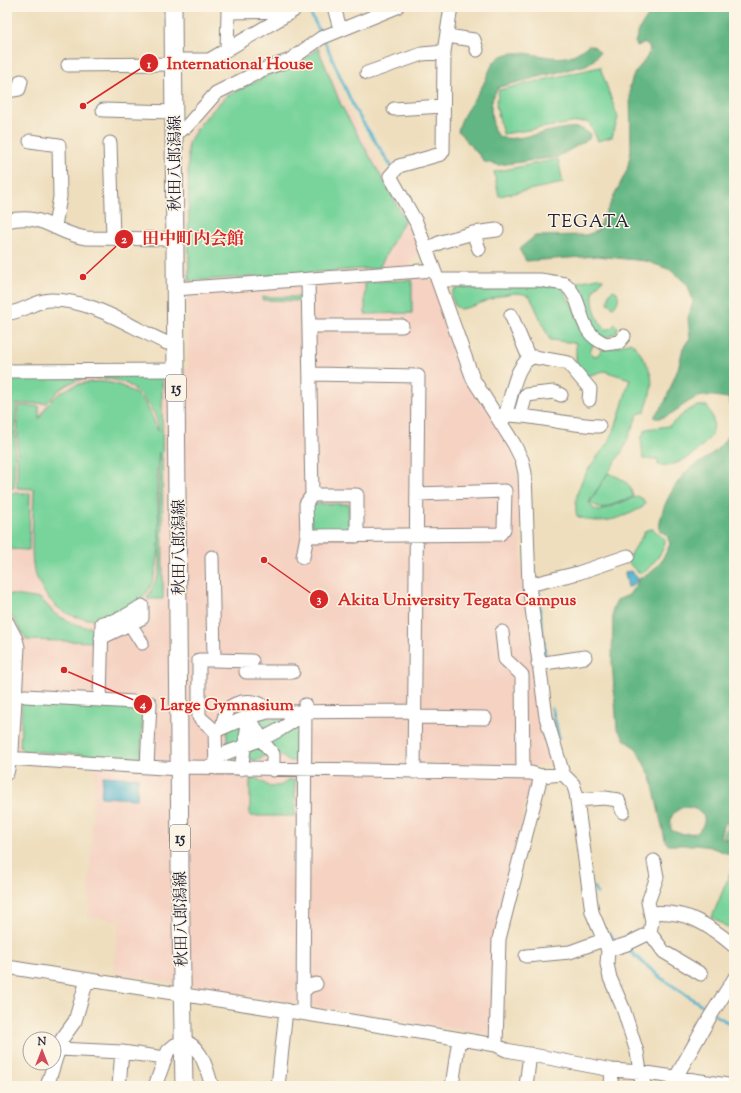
<svg xmlns="http://www.w3.org/2000/svg" width="741" height="1093" font-family="'Sorts Mill Goudy','Noto Serif JP',serif">
<style>
.built{fill:#f5d2c2}
.green{fill:#79d49b;stroke:#4e7b6b}
.forest{fill:#62b683;stroke:#426c5f;fill-rule:evenodd}
.water{fill:#4fb2ce;stroke:#386a84}
.lines{fill:none;stroke-linecap:round;stroke-linejoin:round}
.stream{stroke:#4fb2ce;stroke-width:3}
.minor-casing{stroke:#88807c;stroke-width:15}
.major-casing{stroke:#88807c;stroke-width:19}
.minor{stroke:#fff;stroke-width:13}
.major{stroke:#fff;stroke-width:17}
.labels{text-anchor:middle;stroke-width:3;stroke-linejoin:round;paint-order:stroke}
.shield{fill:#fcf5e5;stroke:#63616e;stroke-width:1}
.shield-label{font-size:15px;font-weight:bold;fill:#22223b}
.street-label{font-size:16px;fill:#22223b;stroke:#fcf5e5}
.quarter-label{font-size:18px;letter-spacing:1px;fill:#22223b;stroke:#fcf5e5}
.leader{fill:none;stroke:#d62828;stroke-width:1.5}
.callout-dot{fill:#d62828;stroke:#fcf5e5;stroke-width:1.5}
.mark-label{font-size:12px;text-anchor:middle;font-weight:bold;fill:#fff}
.callout-label{font-size:17px;text-anchor:middle;font-weight:bold;fill:#d62828;stroke:#fcf5e5;stroke-width:3;stroke-linejoin:round;paint-order:stroke}
</style>
<rect width="100%" height="100%" fill="#fcf5e5"/>
<filter id="ink" filterUnits="userSpaceOnUse"><feTurbulence type="fractalNoise" baseFrequency=".025" numOctaves="2"/><feDisplacementMap in="SourceGraphic" scale="8" xChannelSelector="R" yChannelSelector="G"/><feConvolveMatrix kernelMatrix="1 2 1 2 8 2 1 2 1" color-interpolation-filters="sRGB"/></filter>
<filter id="wash" filterUnits="userSpaceOnUse"><feTurbulence type="fractalNoise" baseFrequency=".012" numOctaves="4" result="noise"/><feDisplacementMap in="SourceGraphic" scale="16" xChannelSelector="R" yChannelSelector="G"/><feGaussianBlur stdDeviation="0.9" result="paint"/><feColorMatrix in="noise" values="0 0 0 0 0 0 0 0 0 0 0 0 0 0 0 0 0 1.4 0 .05"/><feComposite in="paint" operator="in"/></filter>
<g filter="url(#wash)">
<rect width="100%" height="100%" fill="#eedebd"/>
<path class="built" d="M318,44L343,100L422,242L410,267L434,282L513,454L518,475L522,581L541,722L553,765L534,766L494,941L490,1035L113,973L119,921L89,917L88,915L95,758L21,754L17,749L23,638L7,612V374L163,373L188,369L185,141L198,121L221,95Z"/>
<path class="green" d="M318,48L341,105L405,219L379,268L189,281L188,143L201,123L225,97L268,75L292,68Z
M600,67L618,118L612,137L598,141L589,122H578L503,134L496,105L499,90Z
M558,159L563,183L499,196L494,172Z
M598,278L603,279V280C600,283 596,286 594,290C590,302 597,322 606,329H610L615,324L618,327L617,332L606,338L596,334L572,283Z
M412,280V313L365,314V282Z
M513,286H561L594,344L590,351L594,356L598,355L602,349L614,348L630,342C636,345 638,350 642,356C657,380 652,386 645,412L638,414L623,450L589,502L594,509L599,511L638,496L643,499L645,503L643,507C623,518 599,527 577,516C572,497 583,475 595,460C601,451 608,445 612,435C620,417 624,397 630,379L604,371L587,376L576,362V343L550,340L530,296C506,286 484,306 460,309L455,306L451,295L454,290L460,288Z
M613,290L617,292C619,298 619,303 613,307L608,303L609,294Z
M262,297H302V301L262,300Z
M7,376H162L163,599H147L159,574L160,563L159,452C152,491 168,552 150,587C134,620 83,630 56,606C46,597 40,586 35,573C29,557 34,508 34,489L17,488L18,406H39V419C42,414 45,408 49,403C71,378 112,374 138,396C149,406 153,419 158,431C159,420 153,411 147,403C142,397 134,388 127,384C109,376 78,375 62,388C56,392 52,398 47,403L16,404L14,488H7Z
M698,406H707C711,413 715,421 713,430C710,443 687,460 674,464C670,466 663,465 658,465V459H643L641,438L646,429L669,426L688,410Z
M608,473C621,478 631,482 633,497L601,509L590,502Z
M7,493H30L29,550L7,549Z
M314,504H349V530L313,532L310,511Z
M653,529L665,540C665,552 653,563 645,572L638,573L627,561L646,530Z
M7,594L41,599L55,614L70,622L84,627H96V642L27,640L7,609Z
M22,700L143,705L141,758L23,751L20,747Z
M262,718L300,719V761H288L278,753L267,754L259,760L227,759V729Z
M250,779H258L270,787L282,785L287,780H295V816H250Z
M734,823V840L723,838L728,824Z
M733,866L734,867V932L712,917Z"/>
<path class="forest" d="M654,7H734V822L724,823L720,837L722,839L734,842V856L710,847L697,845H668L665,840L651,777L635,747L625,740L617,728L612,662L613,608L617,600L629,595L640,578C655,574 664,558 670,544L667,535L660,531C657,513 675,483 687,471C692,466 699,463 705,459C726,444 741,424 728,398C720,397 711,395 703,396C684,399 672,420 655,418V415L664,404L678,369L683,348L690,338L688,318L693,302L688,285L671,270L646,261L597,256L526,261L519,249L535,236L586,235L597,231L627,170L631,151L630,86L634,74L647,57L650,48L645,43L637,46L635,42L640,28ZM684,807C702,808 712,818 697,833L681,834L671,830C670,817 671,812 684,807Z
M589,45L595,47L600,52L595,59L586,65L499,87C491,98 490,105 492,118C493,123 493,130 496,133C506,150 565,121 582,129C585,130 587,132 590,134L589,139L557,157L499,165L485,162L458,131C461,115 473,102 481,88C487,80 490,62 500,57C522,45 550,64 573,55C578,53 584,48 589,45Z"/>
<path class="water" d="M631,571L637,577L638,580L628,588L625,573V572Z
M103,776L138,778L137,799L101,797Z"/>
<g class="lines">
<path class="stream" d="M307,7L321,34
M324,40L355,110L393,169
M537,586L543,636
M544,641L545,659
M552,708L559,737
M594,887L597,893
M607,933L618,942
M626,948L661,978L709,1010
M715,1015L734,1026"/>
</g>
</g>
<g filter="url(#ink)">
<g class="lines">
<defs>
<path id="minor" d="M334,7L340,29
M447,36L474,40L477,50
M68,65L174,64L182,60H209L293,11L228,12L227,50
M367,73L422,54L444,52
M7,91L19,89L21,81
M394,109L443,106
M103,110L174,112
M174,135L187,126L216,93L262,70L290,60L321,38L397,7
M30,141L59,145L60,197L55,226
M110,143L113,238
M7,221C44,212 54,233 86,238L175,239
M473,233L497,230
M427,249L441,242L473,233L479,249
M434,270L416,222L390,176L399,166L441,154L443,151L444,52L451,7
M438,280H540L565,284C587,303 574,331 606,344L619,342L624,336
M175,289L434,270L473,379L514,444L522,460L525,473L529,585L546,717L563,774L573,784L576,793L592,912L608,950L607,964L610,978L623,1008L637,1052L641,1078L645,1086
M7,313C23,313 35,300 51,300C94,300 128,326 167,343L176,345
M511,315L529,358
M309,326H402
M7,371L176,370
M311,374L418,376L414,772
M507,415C538,416 568,425 599,426
M520,416L526,395L554,392L561,395
M501,424C512,407 512,362 534,357L568,363L590,389L589,400
M312,495H357V536
M307,536L500,534L504,529L505,491L417,494
M212,557L214,660H199V717L215,731
M303,557L307,536L306,504L312,495L308,280
M529,585L578,573L628,556
M7,622L16,639L18,647L12,751L7,773
M130,624L142,643
M502,632L505,659L522,675L523,773
M101,638L142,618V606C129,614 118,622 102,623L100,700L150,703L147,767
M214,660L252,661
M246,661V672H293
M538,664L585,657
M25,696L100,700
M249,717L264,743L273,754V770
M414,717L485,718
M222,728C223,722 224,714 228,709C237,699 262,698 268,712
M216,757C248,744 280,735 305,711
M7,758L179,769L187,767L531,773L541,776L563,774
M216,768L215,731L245,718L268,712L414,711
M241,769L249,717
M577,800L605,798L618,800L623,812
M651,913C686,910 708,924 734,946
M650,933L664,952L701,974
M608,950L627,944L650,933L652,921L648,902L657,877L654,861
M526,956L570,952L603,940
M7,967C170,993 333,1017 496,1045L506,1050L612,1070L640,1072L734,1086
M303,992L309,986L316,984
M303,1012L305,705
M182,1040C202,1046 206,1068 212,1086
M496,1045L499,939L541,776
M59,1049L122,1052L165,1058
M676,1077L711,1015L734,979
M47,1086L62,1039L75,1021L87,980
M119,1086L122,1052
M155,1086L168,1051L175,1045L182,1044
M278,1086L286,1010
M452,1086L459,1039
M526,1086L530,1054
M611,1086L612,1070"/>
<path id="major" d="M173,7L180,868L184,1086"/>
</defs>
<use href="#minor" class="minor-casing"/>
<use href="#major" class="major-casing"/>
<use href="#minor" class="minor"/>
<use href="#major" class="major"/>
</g>
</g>
<g class="labels">
<g class="shield">
<rect x="166" y="375" width="20" height="26" rx="3"/>
<rect x="170" y="825" width="20" height="26" rx="3"/>
</g>
<g class="shield-label">
<text x="176" y="393">15</text>
<text x="180" y="843">15</text>
</g>
<g class="street-label">
<text transform="translate(174 163) rotate(-90)" y="6">秋田八郎潟線</text>
<text transform="translate(178 547) rotate(-90)" y="6">秋田八郎潟線</text>
<text transform="translate(180 919) rotate(-91)" y="6">秋田八郎潟線</text>
</g>
<g class="quarter-label">
<text x="589" y="227">TEGATA</text>
</g>
</g>
<path class="leader" d="M83 106L149 63M83 277L124 239M264 560L319 599M64 670L143 704"/>
<g class="callout-dot">
<circle cx="83" cy="106" r="4"/>
<circle cx="83" cy="277" r="4"/>
<circle cx="264" cy="560" r="4"/>
<circle cx="64" cy="670" r="4"/>
<circle cx="149" cy="63" r="10"/>
<circle cx="124" cy="239" r="10"/>
<circle cx="319" cy="599" r="10"/>
<circle cx="143" cy="704" r="10"/>
</g>
<g class="mark-label">
<text x="149" y="68">1</text>
<text x="124" y="243">2</text>
<text x="319" y="603">3</text>
<text x="143" y="708">4</text>
</g>
<g class="callout-label">
<text x="240" y="69">International House</text>
<text x="193" y="244">田中町内会館</text>
<text x="457" y="605">Akita University Tegata Campus</text>
<text x="227" y="710">Large Gymnasium</text>
</g>
<rect width="741" height="1093" fill="none" stroke="#fcf5e5" stroke-width="24"/>
<g transform="translate(42 1051)"><circle r="19" fill="#fcf5e5" stroke="#a5a1a1"/>
<path d="M0-3L7 15L0 10L-7 15Z" fill="#d1495b"/>
<text y="-6" font-size="11" font-weight="bold" text-anchor="middle" fill="#22223b">N</text>
</g>
</svg>
